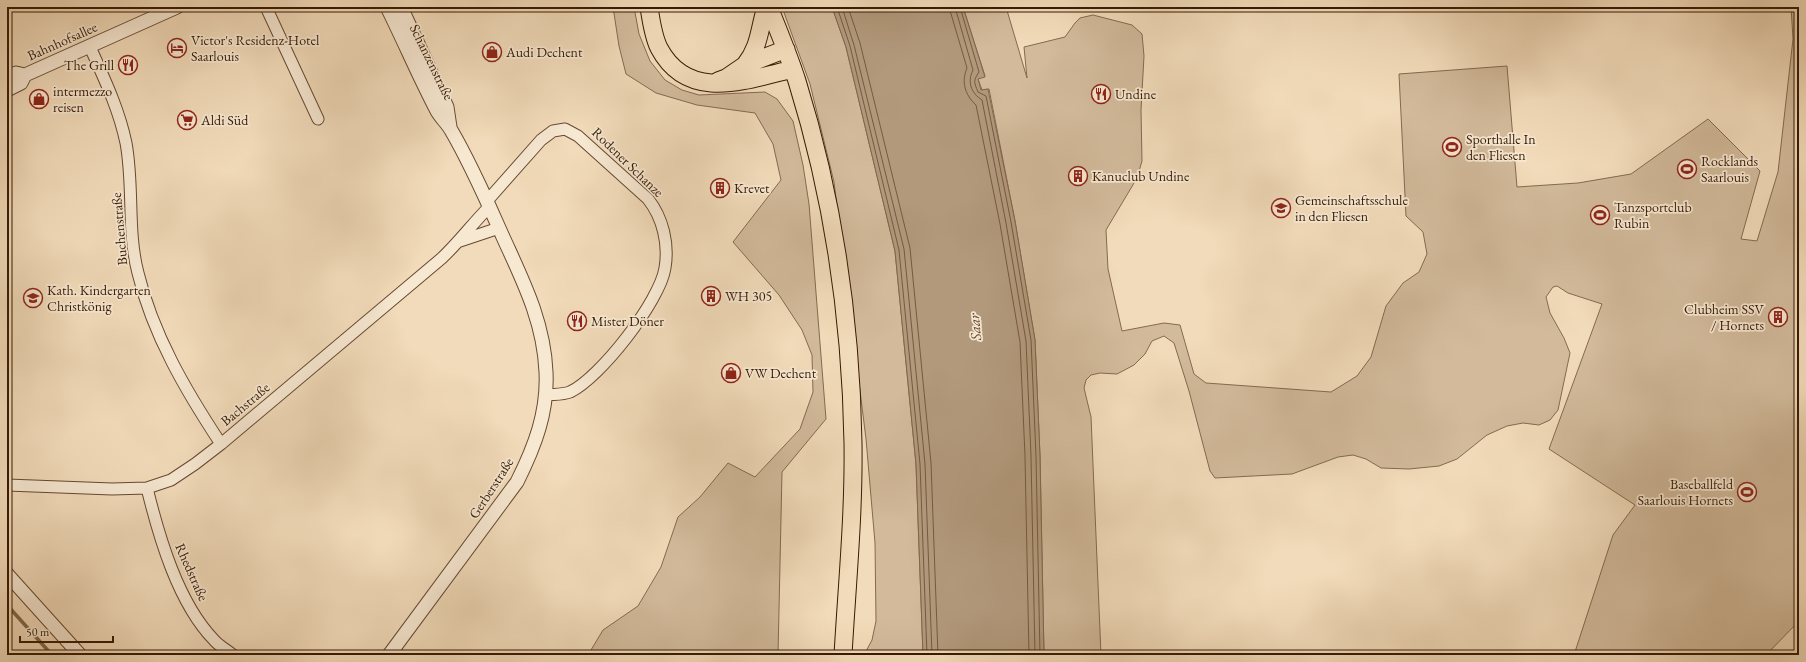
<svg xmlns="http://www.w3.org/2000/svg" width="1806" height="662" font-family="'EB Garamond',serif">
<style>
.green{fill:#d2ba9b;stroke:#846a50}
.water{fill:#b2997c;stroke:#81664c}
.lines{fill:none;stroke-linecap:round;stroke-linejoin:round}
.shore{stroke:#745a40;stroke-width:1}
.stream{stroke:#81664c;stroke-width:3.5}
.minor-casing{stroke:#664a32;stroke-width:13}
.tertiary-casing{stroke:#664a32;stroke-width:15}
.primary-casing{stroke:#371a04;stroke-width:19}
.minor{stroke:#f7e8d2;stroke-width:11}
.tertiary{stroke:#f7e8d2;stroke-width:13}
.primary{stroke:#f2dbba;stroke-width:17}
.labels{text-anchor:middle;stroke-width:3.5;stroke-linejoin:round;paint-order:stroke}
.poi-label{font-size:14px;fill:#371a04;stroke:#f7e8d2;text-anchor:start}
.street-label{font-size:14px;fill:#371a04;stroke:#f7e8d2}
.water-label{font-size:15px;font-style:italic;fill:#62462e;stroke:#f7e8d2}
</style>
<rect width="100%" height="100%" fill="#f2dbba"/>
<filter id="stains"><feTurbulence type="fractalNoise" baseFrequency=".005" numOctaves="4"/><feColorMatrix values="0 0 0 0 .2 0 0 0 0 .09 0 0 0 0 .02 0 0 0 .5 -.17"/></filter>
<radialGradient id="worn" r=".72"><stop offset=".6" stop-color="#630" stop-opacity="0"/><stop offset="1" stop-color="#630" stop-opacity=".3"/></radialGradient>
<path class="green" d="M613,7H634L639,34L650,61L665,80L682,90L699,95L765,92L777,99L793,121L803,165L809,204L826,419L782,472L778,655H588L603,630L638,606L661,567L678,517L700,497L728,463L755,477L800,429L813,392L812,355L802,330L779,295L733,242L781,180L773,144L755,113L697,105L656,93L626,74L619,46Z
M782,7H832L846,47L895,251L916,464L923,655H864L872,640L876,621L875,543L866,439L834,182L810,84Z
M963,7H1006L1027,78L1024,47L1065,37L1075,23L1080,18L1093,15L1132,25L1142,34L1144,56L1141,110L1142,161L1137,178L1106,230L1108,269L1122,331L1164,323L1180,325L1194,374L1206,383L1331,392L1357,376L1371,357L1386,306L1403,283L1419,272L1427,254L1423,232L1406,216L1399,74L1507,66L1517,187L1578,183L1631,174L1708,119L1760,171L1741,239L1757,241L1778,172L1793,39L1791,7H1799V621L1766,655H1574L1613,535L1635,505L1549,449L1602,304L1568,293L1557,286L1553,287L1546,297L1550,313L1564,338L1570,353L1558,410L1550,420L1539,425L1523,423L1507,426L1487,435L1457,459L1439,466L1409,469L1381,468L1366,459L1353,455L1338,457L1292,474L1215,478L1210,471L1189,391L1174,343L1164,336L1152,341L1145,354L1134,365L1117,374L1100,373L1091,375L1086,380L1084,388L1091,417L1101,655H1044L1040,456L1035,340L1015,221L989,89L982,90L978,79L985,76Z"/>
<path class="water" d="M832,7H963L985,77L978,79L981,90L988,89L1015,221L1035,340L1040,456L1044,655H923L916,464L895,251L846,47Z"/>
<g class="lines">
<path class="shore" d="M837,7L850,46L899,250L920,464L927,655
M842,7L854,45L904,249L925,464L932,655
M848,7L860,43L910,248L931,463L938,655
M949,7L967,68C961,82 965,95 976,105L1000,224L1020,342L1025,456L1029,655
M955,7L973,70C967,82 971,93 982,100L1006,223L1026,341L1031,456L1035,655
M960,7L979,72C973,81 974,82 978,92L986,96L1011,222L1031,340L1036,456L1040,655"/>
<path class="stream" d="M7,605L52,655"/>
<defs>
<path id="minor" d="M266,7L318,119
M90,47C104,78 119,109 126,143C134,186 127,231 138,273C153,335 186,391 221,444
M487,201L541,140L553,131L565,129L578,136L648,199C663,218 669,244 665,268C660,301 600,378 570,392C562,395 553,394 546,395
M460,241L499,228
M7,485L112,489L147,488L171,480L195,464L221,444L442,258C459,242 473,223 490,206
M147,488C159,537 178,603 214,640C219,646 227,650 233,655"/>
<path id="tertiary" d="M387,7C404,41 419,77 437,111C441,118 447,123 451,130C471,164 487,201 503,237C523,281 544,322 546,372C548,412 535,446 517,482L389,655
M401,7L447,107L450,127
M7,77L16,73L25,75
M7,90L21,83L25,75L177,7
M7,574L80,655"/>
<path id="primary" d="M649,7C651,20 653,36 659,48C688,103 746,80 793,69
M769,7C779,32 789,56 797,81C833,197 851,322 853,443C854,514 847,585 843,655
M745,65C760,46 759,29 766,7
M718,81L726,78L745,65L786,49"/>
</defs>
<use href="#minor" class="minor-casing"/>
<use href="#tertiary" class="tertiary-casing"/>
<use href="#primary" class="primary-casing"/>
<use href="#minor" class="minor"/>
<use href="#tertiary" class="tertiary"/>
<use href="#primary" class="primary"/>
</g>
<defs>
<symbol id="hotel-ring" viewBox="-11 -11 22 22"><circle r="9.5" fill="#f7e8d2" stroke="#8f2418" stroke-width="1.5"/><path d="M-6-4.5h1.5V1H6V5H4.5V3h-9V5H-6ZM-4 0a1.8 1.8 0 1 1 3.6 0ZM.5 0V-2.5h3Q6-2.5 6 0Z" fill="#8f2418"/></symbol>
<symbol id="shop-ring" viewBox="-11 -11 22 22"><circle r="9.5" fill="#f7e8d2" stroke="#8f2418" stroke-width="1.5"/><path d="M-5-2.5h2.3a2.7 3.5 0 0 1 5.4 0H5L5.5 6h-11ZM-1.5-2.5h3a1.5 2.3 0 0 0-3 0Z" fill="#8f2418"/></symbol>
<symbol id="restaurant-ring" viewBox="-11 -11 22 22"><circle r="9.5" fill="#f7e8d2" stroke="#8f2418" stroke-width="1.5"/><path d="M-5-6h1v4h1v-4h1v4h1v-4h1v5L-1.5 .5V6h-2V.5L-5-1ZM5-6V6H3V1.5H1.5Q1.5-4 5-6Z" fill="#8f2418"/></symbol>
<symbol id="supermarket-ring" viewBox="-11 -11 22 22"><circle r="9.5" fill="#f7e8d2" stroke="#8f2418" stroke-width="1.5"/><path d="M-6-5.5h2.5l.6 2H6L4.5 2H-2.5L-4.4-4H-6ZM-1.5 3.2a1.3 1.3 0 1 0 .1 0ZM3 3.2a1.3 1.3 0 1 0 .1 0Z" fill="#8f2418"/></symbol>
<symbol id="stadium-ring" viewBox="-11 -11 22 22"><circle r="9.5" fill="#f7e8d2" stroke="#8f2418" stroke-width="1.5"/><path d="M0-5a6.5 5 0 1 0 0 10a6.5 5 0 1 0 0-10ZM-3.5-1.8h7v3.6h-7Z" fill="#8f2418"/></symbol>
<symbol id="building-ring" viewBox="-11 -11 22 22"><circle r="9.5" fill="#f7e8d2" stroke="#8f2418" stroke-width="1.5"/><path d="M-4-6H4V6H1V3H-1V6H-4ZM-2.5-4.3h1.7v1.8h-1.7ZM.8-4.3h1.7v1.8H.8ZM-2.5-1h1.7V.8h-1.7ZM.8-1h1.7V.8H.8Z" fill="#8f2418"/></symbol>
<symbol id="school-ring" viewBox="-11 -11 22 22"><circle r="9.5" fill="#f7e8d2" stroke="#8f2418" stroke-width="1.5"/><path d="M0-5L7-2L0 1L-7-2ZM-4 1L0 2.5L4 1V4Q0 6-4 4Z" fill="#8f2418"/></symbol>
</defs>
<g fill-rule="evenodd">
<use href="#hotel-ring" x="166" y="37" width="22" height="22"/>
<use href="#shop-ring" x="481" y="41" width="22" height="22"/>
<use href="#restaurant-ring" x="117" y="54" width="22" height="22"/>
<use href="#restaurant-ring" x="1090" y="83" width="22" height="22"/>
<use href="#shop-ring" x="28" y="88" width="22" height="22"/>
<use href="#supermarket-ring" x="176" y="109" width="22" height="22"/>
<use href="#stadium-ring" x="1441" y="136" width="22" height="22"/>
<use href="#stadium-ring" x="1676" y="158" width="22" height="22"/>
<use href="#building-ring" x="1067" y="165" width="22" height="22"/>
<use href="#building-ring" x="709" y="177" width="22" height="22"/>
<use href="#school-ring" x="1270" y="197" width="22" height="22"/>
<use href="#stadium-ring" x="1589" y="204" width="22" height="22"/>
<use href="#building-ring" x="700" y="285" width="22" height="22"/>
<use href="#school-ring" x="22" y="287" width="22" height="22"/>
<use href="#building-ring" x="1767" y="306" width="22" height="22"/>
<use href="#restaurant-ring" x="566" y="310" width="22" height="22"/>
<use href="#shop-ring" x="720" y="362" width="22" height="22"/>
<use href="#stadium-ring" x="1736" y="481" width="22" height="22"/>
</g>
<g class="labels">
<g class="poi-label">
<text x="191" y="45">Victor's Residenz-Hotel<tspan x="191" dy="16">Saarlouis</tspan></text>
<text x="506" y="57">Audi Dechent</text>
<text x="114" y="70" text-anchor="end">The Grill</text>
<text x="53" y="96">intermezzo<tspan x="53" dy="16">reisen</tspan></text>
<text x="1115" y="99">Undine</text>
<text x="201" y="125">Aldi Süd</text>
<text x="1466" y="144">Sporthalle In<tspan x="1466" dy="16">den Fliesen</tspan></text>
<text x="1701" y="166">Rocklands<tspan x="1701" dy="16">Saarlouis</tspan></text>
<text x="1092" y="181">Kanuclub Undine</text>
<text x="734" y="193">Krevet</text>
<text x="1295" y="205">Gemeinschaftsschule<tspan x="1295" dy="16">in den Fliesen</tspan></text>
<text x="1614" y="212">Tanzsportclub<tspan x="1614" dy="16">Rubin</tspan></text>
<text x="47" y="295">Kath. Kindergarten<tspan x="47" dy="16">Christkönig</tspan></text>
<text x="725" y="301">WH 305</text>
<text x="1764" y="314" text-anchor="end">Clubheim SSV<tspan x="1764" dy="16">/ Hornets</tspan></text>
<text x="591" y="326">Mister Döner</text>
<text x="745" y="378">VW Dechent</text>
<text x="1733" y="489" text-anchor="end">Baseballfeld<tspan x="1733" dy="16">Saarlouis Hornets</tspan></text>
</g>
<g class="street-label">
<text transform="translate(62 41) rotate(-24)" y="5">Bahnhofsallee</text>
<text transform="translate(432 62) rotate(64)" y="5">Schanzenstraße</text>
<text transform="translate(628 162) rotate(44)" y="5">Rodener Schanze</text>
<text transform="translate(119 229) rotate(-95)" y="5">Buchenstraße</text>
<text transform="translate(245 404) rotate(-40)" y="5">Bachstraße</text>
<text transform="translate(491 488) rotate(-57)" y="5">Gerberstraße</text>
<text transform="translate(192 572) rotate(66)" y="5">Rhedstraße</text>
</g>
<g class="water-label">
<text transform="translate(975 327) rotate(-95)" y="5">Saar</text>
</g>
</g>
<rect width="1806" height="662" fill="none" stroke="#f2dbba" stroke-width="24"/>
<rect x="8" y="8" width="1790" height="646" fill="none" stroke="#371a04" stroke-width="2"/>
<rect x="12" y="12" width="1782" height="638" fill="none" stroke="#371a04"/>
<path d="M20 636v6h93v-6" fill="none" stroke="#371a04" stroke-width="2"/>
<text x="26" y="636" font-size="12" fill="#371a04" stroke="#f7e8d2" stroke-width="3" paint-order="stroke">50 m</text>
<rect width="100%" height="100%" filter="url(#stains)"/>
<rect width="100%" height="100%" fill="url(#worn)"/>
</svg>
